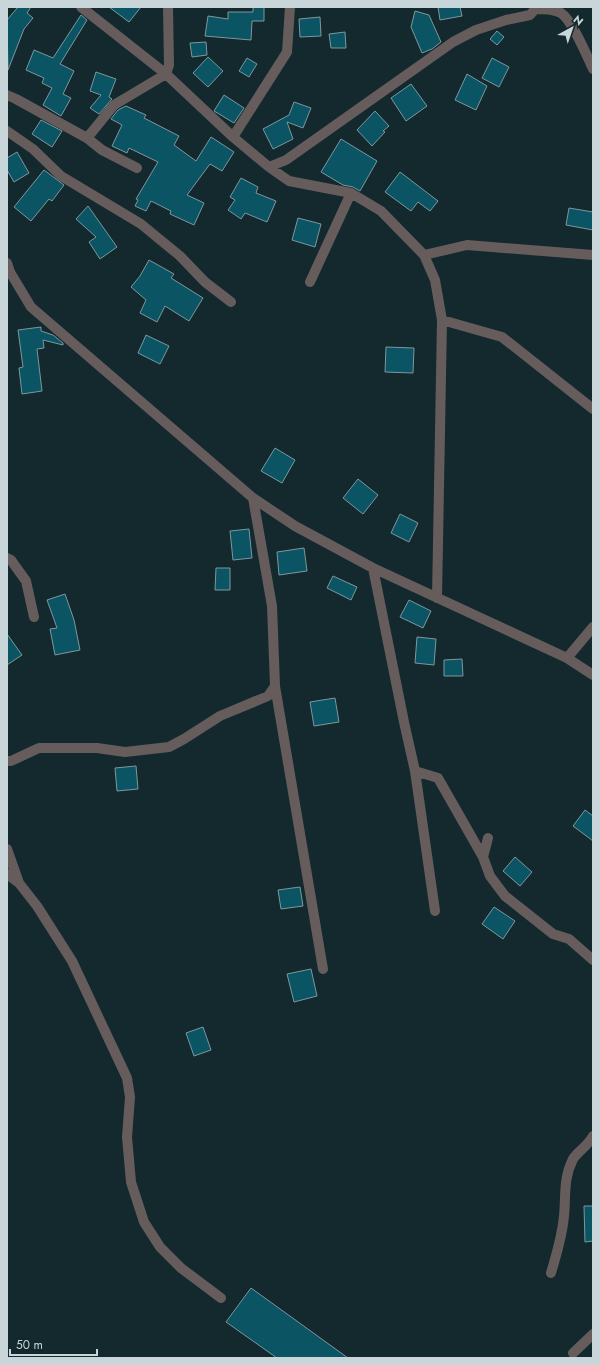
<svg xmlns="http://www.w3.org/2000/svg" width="600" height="1365" font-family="Jost,sans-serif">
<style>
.building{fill:#0b5464;stroke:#7e979e}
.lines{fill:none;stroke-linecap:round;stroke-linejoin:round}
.minor{stroke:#675c5c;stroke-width:10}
</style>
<rect width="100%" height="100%" fill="#13292e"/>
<path class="building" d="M18,7H31L27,13L33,18L24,29L8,70L7,20Z
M109,7H141L129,22Z
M253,7H264V21H252L251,40L205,36L208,16L228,19V12H253Z
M438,7H460L462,16L440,20Z
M415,11L429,15L441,42L432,49L422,53L411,27Z
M81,15L87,20L60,64L74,71L63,94L71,98L61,116L43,105L52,88L42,83L44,78L26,70L34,50L53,58Z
M320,17L321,36L300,37L299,19Z
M497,31L504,37L497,45L490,39Z
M345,32L346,48H331L329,34Z
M206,42L207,55L192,57L190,43Z
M208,57L223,71L208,87L193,73Z
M247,58L257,64L249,77L239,71Z
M492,58L509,67L499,87L482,78Z
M96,72L116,79L109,97L112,99L99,114L90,108L101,95L90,91Z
M467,74L487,86L476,110L455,100Z
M411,84L427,106L406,121L391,98Z
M224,95L244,108L234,123L214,111Z
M294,102L311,108L303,128L287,122L293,139L273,149L263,129L289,115Z
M126,106L146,115L144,118L179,136L174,145L196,161L211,137L234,152L222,171L210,164L187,195L204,203L194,225L170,214L171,211L151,201L146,211L135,206L138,200L136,199L158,162L129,148L127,153L112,146L122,125L111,119L118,110Z
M375,111L389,126L383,131L385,132L372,146L357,130Z
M41,120L62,131L52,147L32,134Z
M341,139L377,161L360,191L353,187L343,185L321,172Z
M17,152L29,173L14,182L7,170V158Z
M44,170L64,185L52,201L49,199L31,221L14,207Z
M400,172L438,201L430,211L418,202L411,211L385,192Z
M241,178L258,187L256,193L276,201L267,222L245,213L241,219L228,210L235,200L230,197Z
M88,206L117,247L100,259L89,242L96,237L76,219Z
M569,208L593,212V230L566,225Z
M298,218L321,224L315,247L292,240Z
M149,260L174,274L171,278L203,298L189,321L165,306L157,322L140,313L146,300L131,287L140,276Z
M41,327V331L53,335L63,343V345L43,340L44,348L37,349L42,391L22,394L19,368L23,367L18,330Z
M146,335L169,346L160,364L138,353Z
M386,347L414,348L413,373L385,372Z
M275,448L295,460L282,483L261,471Z
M358,479L378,495L363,514L343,498Z
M400,514L418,523L409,542L391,533Z
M249,529L252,558L233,560L230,531Z
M304,548L307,571L279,575L277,552Z
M216,568H230V590H215Z
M333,576L357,587L351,600L327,588Z
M65,594L74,620L80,650L55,655L50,629L57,628L47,600Z
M409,600L431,611L423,628L400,617Z
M7,634L22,655L7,665Z
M417,637L436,639L434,665L415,663Z
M462,659L463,676H444V660Z
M335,698L339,722L314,726L310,702Z
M136,766L138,789L117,791L115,768Z
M585,810L593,816V841L573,826Z
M515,857L532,872L520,886L503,871Z
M300,887L303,906L281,909L278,890Z
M494,907L515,921L503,939L482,924Z
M311,969L317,996L294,1002L287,974Z
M203,1027L211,1050L194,1056L186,1033Z
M584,1206H593V1241L585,1242Z
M251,1288L348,1358H277L226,1322Z"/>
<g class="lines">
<path class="minor" d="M81,7L166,74L233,137L269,167L286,160L453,42L476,30L506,20L530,15L537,7
M537,9C545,9 553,9 561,13C572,20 587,56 593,69
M7,95L16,99L87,138L102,150L137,168
M7,131L33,149L61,176L141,224L180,256L205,282L231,302
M233,137L287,52L290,7
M87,138L114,105L166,74L169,65L168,7
M269,167L289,181L351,193L381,211L424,255L435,280L442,320L437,598
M424,255L467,245L593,255
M7,263L10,272L31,307L253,498L295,526L373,568L567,658L593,675
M310,282L351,193
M442,320L502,337L593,409
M7,558L11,560L26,581L34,617
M373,568L404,722L415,771L435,911
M567,658L593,627
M275,686L323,969
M7,761H11L39,748H97L125,752L169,747L184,739L220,716L268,696L275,686L272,606L253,498
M415,771L438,778L483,857
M488,838L483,857L490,876L505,896L553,934L569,939L593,960
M7,849L19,883L37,906L72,961L127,1078L130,1097L127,1137L131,1182L144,1222L160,1247L181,1268L221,1298
M7,874L19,883
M551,1273C557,1252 562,1238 564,1216C566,1196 563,1179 573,1159C578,1151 588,1146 593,1136
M573,1353L593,1334"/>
</g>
<rect width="600" height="1365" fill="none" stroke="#c8d5d9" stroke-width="16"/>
<g transform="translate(572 28) rotate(40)" stroke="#13292e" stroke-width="3" paint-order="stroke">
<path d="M0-3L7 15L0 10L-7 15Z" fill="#c8d5d9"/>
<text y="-6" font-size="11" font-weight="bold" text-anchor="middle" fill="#c8d5d9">N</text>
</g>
<path d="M10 1349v6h87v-6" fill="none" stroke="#c8d5d9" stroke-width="2"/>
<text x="16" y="1349" font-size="12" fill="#c8d5d9" stroke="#13292e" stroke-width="3" paint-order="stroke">50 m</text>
</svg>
